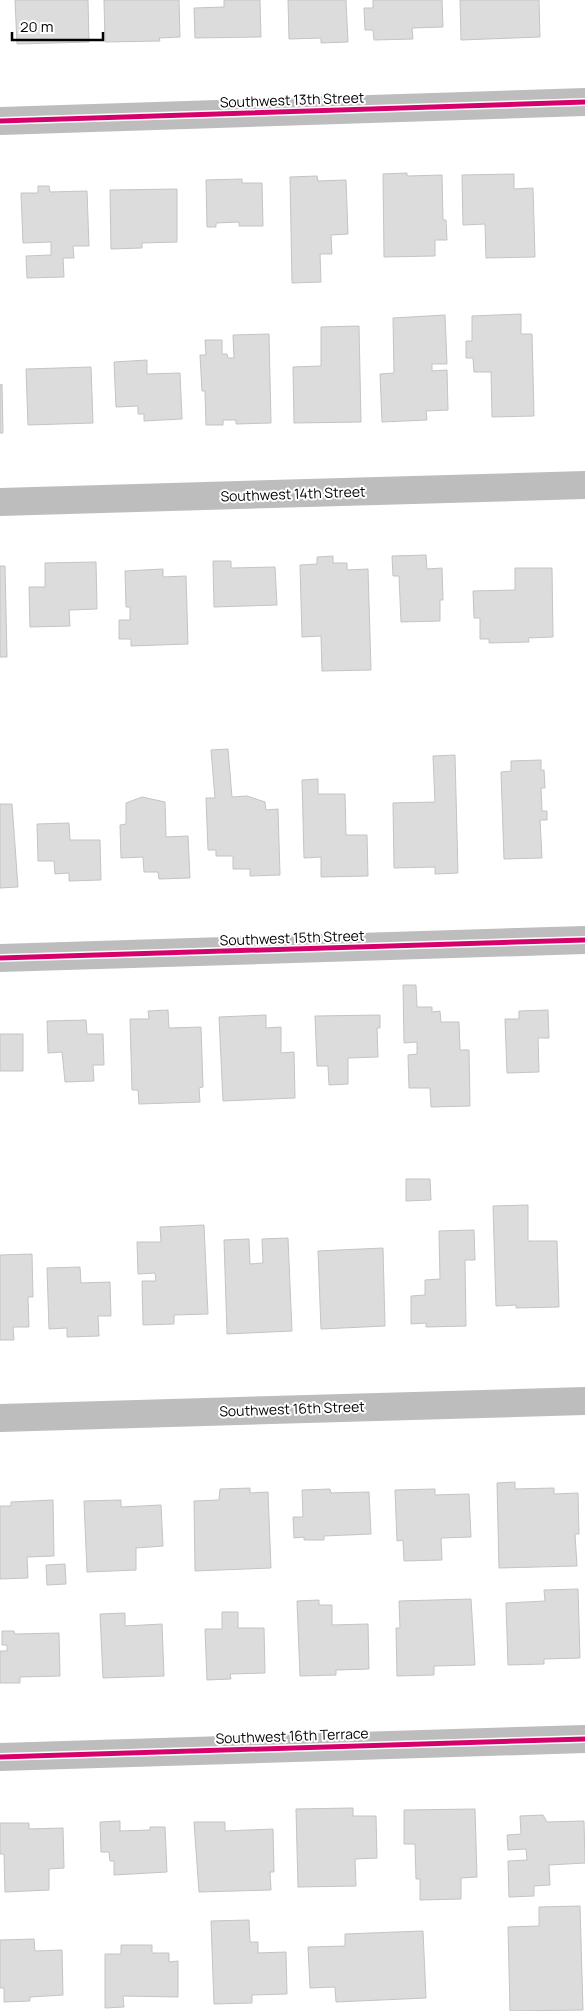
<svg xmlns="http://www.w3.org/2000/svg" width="585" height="2011" font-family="Manrope,sans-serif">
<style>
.building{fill:#dcdcdc;stroke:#c4c4c4}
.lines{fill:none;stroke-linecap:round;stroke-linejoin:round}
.minor{stroke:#bdbdbd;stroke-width:28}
.cycleway-casing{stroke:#fff;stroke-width:8}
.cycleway{stroke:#d6006c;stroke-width:5}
.labels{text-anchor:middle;stroke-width:4;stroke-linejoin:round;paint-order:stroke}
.street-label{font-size:14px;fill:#000;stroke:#fff}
</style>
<rect width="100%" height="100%" fill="#fff"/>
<path class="building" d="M15,0H88L89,42L17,44Z
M104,0H179L180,37L159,38L160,41L105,42Z
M224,0H260L261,37L195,38L194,8L224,7Z
M288,0H346L348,42L321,43V38L289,39Z
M373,0H442L443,27L412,28L413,39L374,40L373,30H365L364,8H373Z
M460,0H539L540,37L461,40Z
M407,173V176L442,175L443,220H446L447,240H435V256L384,257L383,174Z
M514,174V189L533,188L535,257L486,258L485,224L463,225L462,175Z
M317,176L318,181L346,180L348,234L331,235L332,254H320L321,282L292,283L290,177Z
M242,179V183H262L263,226H239V222L216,223V227H207L206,180Z
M38,186H49L50,192L87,191L89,246H73L74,258H63L64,277L27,278L26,256L51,255V242L23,243L21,193H38Z
M177,189V242L142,243V248L111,249L110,190Z
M521,314V334H532L534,416L492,417L491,372H474L473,358H466V341H472V316Z
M445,315L447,364H432V371L447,370L448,410L426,411L427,420L382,422L380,374L394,373L393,318Z
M359,326L361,422L294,423L293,367L321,366V327Z
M269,334L271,423L236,424V420H223V425H206L205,391H202L200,355H206L205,340H222V354H227L228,358H234L233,335Z
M147,360V374L180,373L182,419L144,421V414H138V406L116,407L114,362Z
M91,367L93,423L28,425L26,369Z
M2,384L3,433H0V385Z
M426,555L427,569L442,568L443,600H440V621L401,622L399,576H393L392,556Z
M333,556V563H347V570L368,569L371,670L322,671L321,636L302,637L300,565L317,564V557Z
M213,561H231V568L275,567L277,605L214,607Z
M96,562L97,609L69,610L70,626L30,627L29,587H45V563Z
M0,566H5L7,657H0Z
M515,568H552L553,637L528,638L529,642L489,643V639H480V618H474L473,591L515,590Z
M163,569V577L186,576L188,644L131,646V639H119V620H130V607H126L125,571Z
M228,749L232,797L247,796L265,802L266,810L278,809L280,875L250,876V869H233V856H216V850H208L206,798H215L211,750Z
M455,755L458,873L435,874V867L394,868L393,803L435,802L433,756Z
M541,760V770H544L545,788H541L542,811H547V820H540L542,858L504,859L501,772L511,771V761Z
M318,779V794H345L346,835H367L368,876L321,877V857L304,858L302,780Z
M142,797L165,802L166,837L188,836L190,878L159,879L158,872H144L143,857L121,858L120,825L126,824V803Z
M0,804H12L18,887L0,888Z
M69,823L70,840H100L101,880L69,881V873L55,874L54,861H38L37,824Z
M403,985H416L417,1007H432V1012L440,1011L441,1022H459L460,1050H469L470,1106L431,1107L430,1088H409L408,1055L417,1054V1042L404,1043Z
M168,1010L169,1028L201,1027L203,1087L199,1088L200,1102L139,1104L138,1090H132L130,1019H149L148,1011Z
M548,1010L549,1038H538L539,1072L507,1073L505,1019H519V1011Z
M266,1015V1028L281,1027V1053L294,1052L295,1098L223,1101L219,1017Z
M380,1015V1028H377L378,1057L348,1058V1084L329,1085L328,1066H317L315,1016Z
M86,1020L87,1034H103L104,1065H93L94,1081L65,1082L62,1052L48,1053L47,1021Z
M0,1034H23V1071H0Z
M406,1179H430L431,1200L406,1201Z
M528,1205V1241H557L559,1307L516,1308V1305L496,1306L493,1206Z
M204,1225L208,1314L174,1315V1324L143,1325L142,1281H156L155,1273L138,1274L137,1242H161L160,1227Z
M474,1230L475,1260H465L466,1326L426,1327V1323L411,1324V1296L425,1295V1280L440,1279L439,1231Z
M288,1238L292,1331L227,1334L224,1240L249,1239L250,1264L263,1263L262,1239Z
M383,1248L385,1326L321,1329L318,1251Z
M32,1254L33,1297H28L29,1327H13L14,1340H0V1255Z
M80,1267L81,1283L110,1282L111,1316H98L99,1336L67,1337V1328L49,1329L47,1268Z
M515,1482V1489L554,1488V1494L578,1493L579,1534H575L577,1566L499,1568L497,1483Z
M250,1488V1493L268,1492L271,1568L195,1571L194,1501L219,1500L220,1489Z
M330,1489L331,1493L369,1492L371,1534L324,1536V1540H304V1537L294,1538L293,1517H303L302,1490Z
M435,1489V1495L469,1494L471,1537L441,1538L442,1560L404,1561L403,1540L397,1541L395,1490Z
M53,1500L54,1556L27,1557L28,1578L0,1579V1506H11V1502Z
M121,1500V1507L161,1505L163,1546L136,1548V1570L87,1572L84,1501Z
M65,1564L66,1584L47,1585L46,1565Z
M578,1589L580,1658L544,1659V1664L508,1665L506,1603L545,1601L544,1590Z
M471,1599L475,1665L434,1666V1675L397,1676L396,1628H400L399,1601Z
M319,1600V1605H332V1625L368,1624L369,1669L336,1670V1675L300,1676L297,1601Z
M222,1612H238V1628H264L265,1673L230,1674L231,1679L207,1680L205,1629H222Z
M125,1613V1626L162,1624L164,1676L103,1678L100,1614Z
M2,1631H14L15,1634L59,1633L60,1676L20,1677V1683H0V1651H7V1645H2Z
M353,1808V1816H376L377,1858L355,1859L356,1886L298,1887L296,1809Z
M475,1809L477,1877L461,1878V1899L420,1900V1879H416L415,1844H404V1810Z
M543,1815L547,1822L584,1821L585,1863L549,1865L550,1885L534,1886V1896L509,1897L508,1861L527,1860L526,1849L508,1850L507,1835L521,1834L520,1816Z
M120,1821V1831L150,1830V1827H165L167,1872L114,1875V1861H110L109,1852H101L100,1822Z
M194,1822H225V1831L273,1829L274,1872H270L271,1890L199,1892Z
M0,1823H29V1829L63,1828L64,1868L49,1869V1890L5,1892L4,1854H0Z
M580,1906L583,2010L510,2011L508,1927L539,1926V1907Z
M249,1920L250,1942H258V1953L286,1952L287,1994L252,1995V2003L214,2004L211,1921Z
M423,1931L426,1998L336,2002L335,1987L310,1988L308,1947L345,1946V1934Z
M34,1939L35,1951L62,1950L63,1995L30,1997V2001L4,2002V1988H0V1940Z
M121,1945H152V1953H169V1962L178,1961V1997L123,1996L124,2007L105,2008V1954H121Z"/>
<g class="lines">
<path class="minor" d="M0,121L585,102
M0,502L585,485
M0,958L585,940
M0,1418L585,1401
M0,1757L585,1739"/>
<defs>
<path id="cycleway" d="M0,121L585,102
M0,958L585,940
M0,1757L585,1739"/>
</defs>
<use href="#cycleway" class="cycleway-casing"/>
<use href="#cycleway" class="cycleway"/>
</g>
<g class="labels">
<g class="street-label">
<text transform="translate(292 100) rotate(-2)" y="5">Southwest 13th Street</text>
<text transform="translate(293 494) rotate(-2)" y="5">Southwest 14th Street</text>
<text transform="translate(292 938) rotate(-2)" y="5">Southwest 15th Street</text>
<text transform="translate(292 1409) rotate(-2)" y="5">Southwest 16th Street</text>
<text transform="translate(292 1736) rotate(-2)" y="5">Southwest 16th Terrace</text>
</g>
</g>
<path d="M12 32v8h91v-8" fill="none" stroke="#000000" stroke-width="2.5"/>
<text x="20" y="32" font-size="15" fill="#000000" stroke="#ffffff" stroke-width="4" paint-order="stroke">20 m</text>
</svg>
